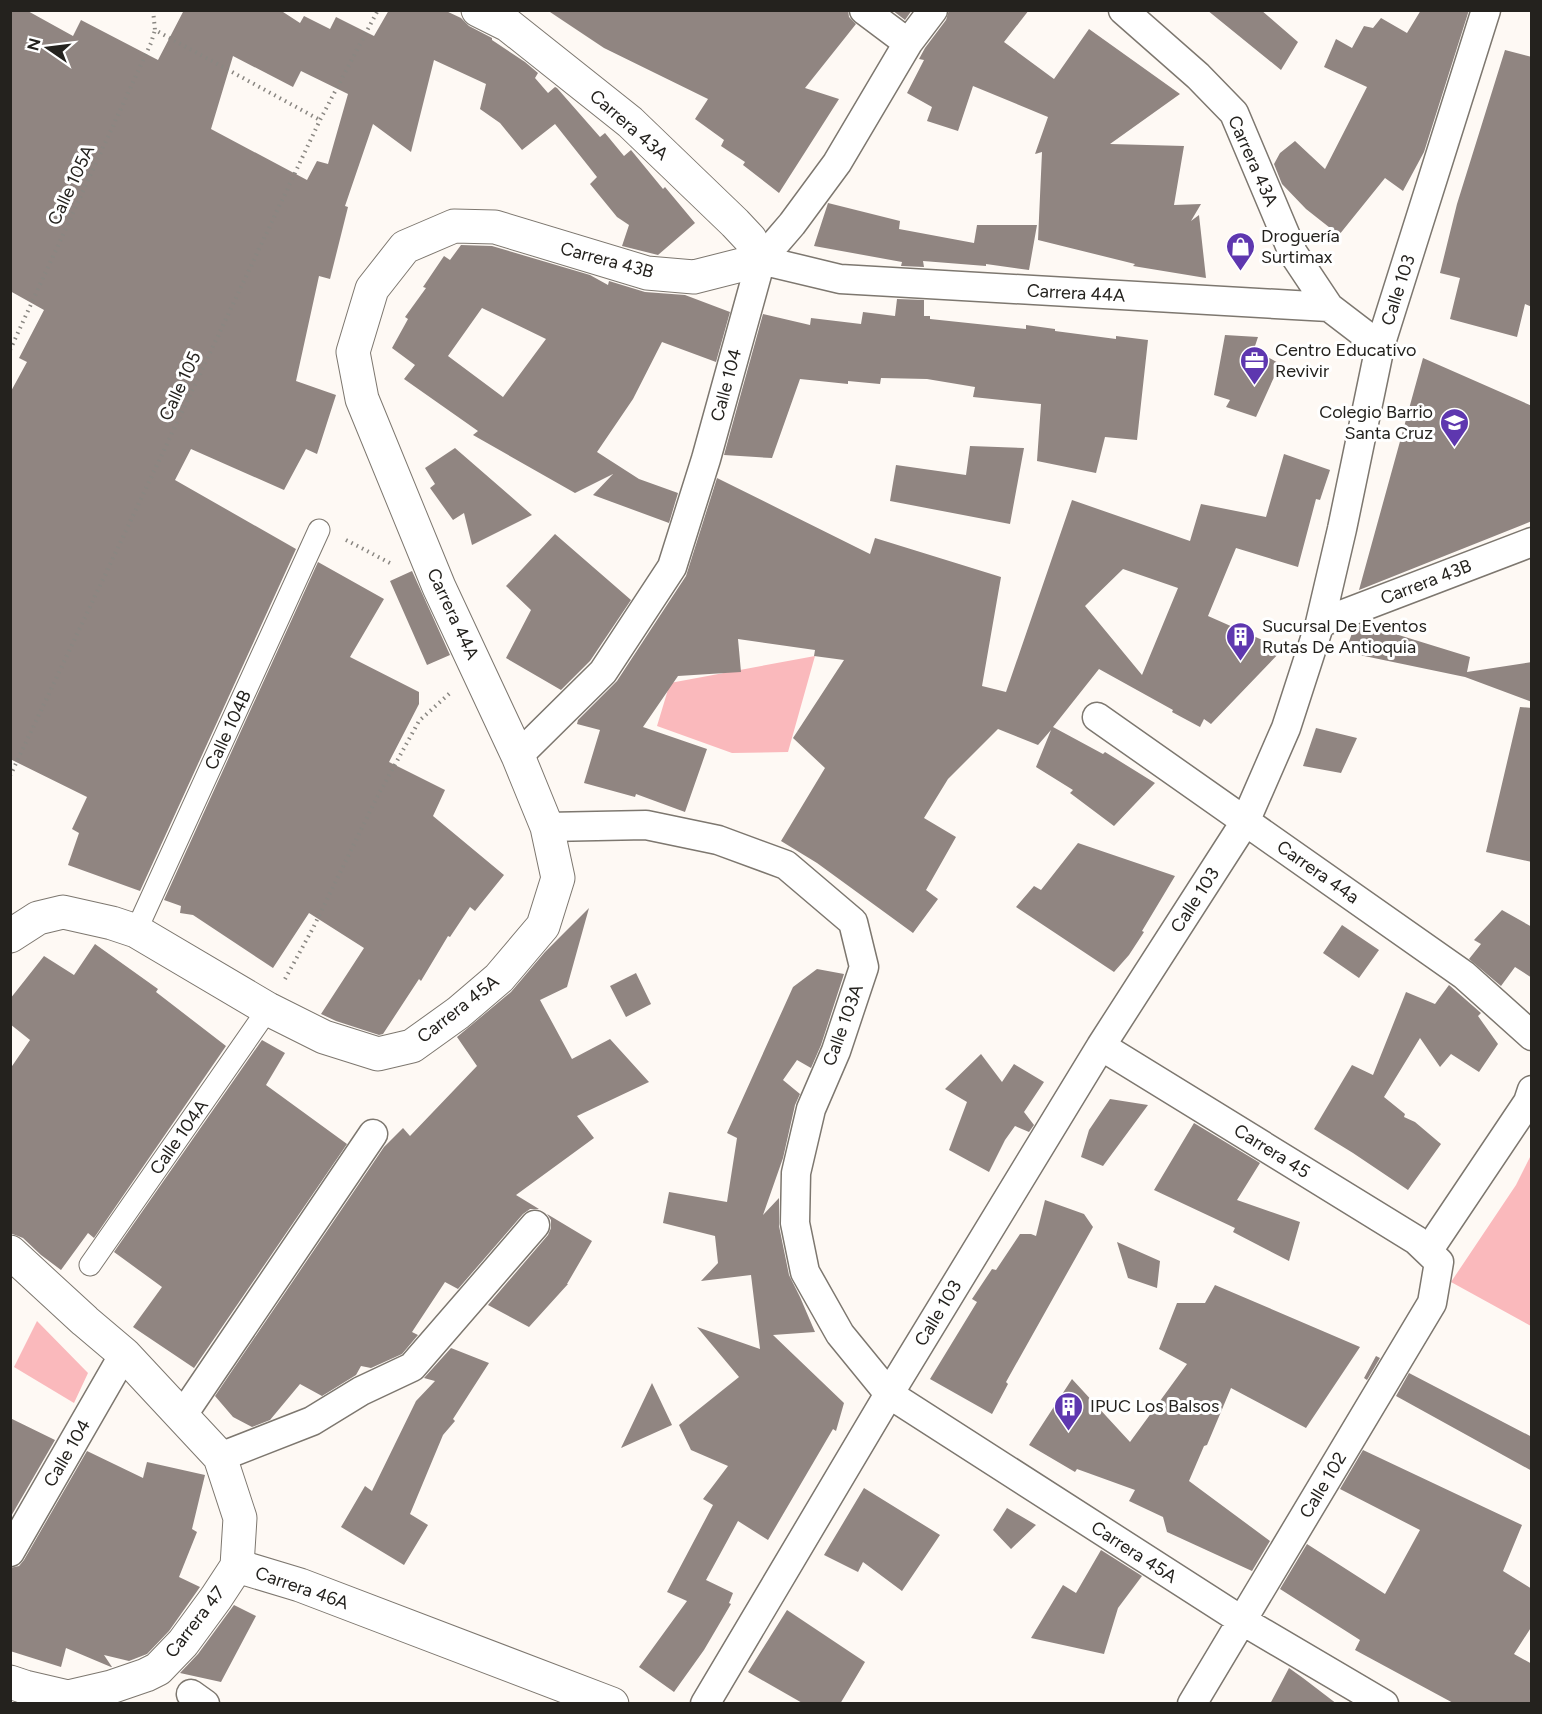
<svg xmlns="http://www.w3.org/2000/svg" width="1542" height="1714" font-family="Figtree,sans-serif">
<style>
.green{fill:#fab9bc}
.building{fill:#908581;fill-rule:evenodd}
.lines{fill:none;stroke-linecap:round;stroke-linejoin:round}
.pedestrian-casing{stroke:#7d776f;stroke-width:23}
.minor-casing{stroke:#7d776f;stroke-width:31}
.tertiary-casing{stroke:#7d776f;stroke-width:35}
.path{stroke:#8a8782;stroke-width:4;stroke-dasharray:1.5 4.5;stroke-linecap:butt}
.pedestrian{stroke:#fff;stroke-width:21}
.minor{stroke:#fff;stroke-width:28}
.tertiary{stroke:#fff;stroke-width:33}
.labels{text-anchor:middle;stroke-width:6;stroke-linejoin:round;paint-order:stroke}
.street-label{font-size:18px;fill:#24221e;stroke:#fff}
.poi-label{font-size:18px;fill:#24221e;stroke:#fff;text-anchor:start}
</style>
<rect width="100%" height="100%" fill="#fef9f4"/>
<path class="green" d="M815,656L788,752L732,753L657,726L670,683Z
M1531,1155V1326L1451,1282L1516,1185Z
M37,1321L88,1373L74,1403L14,1367Z"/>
<path class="building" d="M10,10H26L73,36L81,20L158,60L184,10H280L300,23L304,16L330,29L336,17L374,36L389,10H444L461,18L469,26L492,38V40L525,62L538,73L535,78L548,93L555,87L557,88L600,137L605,133L624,156L631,150L663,189L665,187L695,223L658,255L622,246L629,225L617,217L590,184L597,177L555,124L522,150L500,123L480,109L486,84L434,60L411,152L373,124L345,206L348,207L330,279L319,276L296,381L336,395L317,454L306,449L284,490L191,449L175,480L296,549L140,891L68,865L79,833L72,829L87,797L10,759V393L27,362L19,358L44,310L10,291ZM233,56L293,87L301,71L348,94L328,164L317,161L307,180L211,129Z
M547,10H848L849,17L856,24L805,88L839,99L779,193L743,165L745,162L721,146L724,140L695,119L708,99L604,48Z
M892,10H912L905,20Z
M949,10H1029L1004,42L1054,79L1089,29L1180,94L1110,144L1184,146L1174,205L1201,204L1191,221L1199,215L1206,278L1133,266L1135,264L1038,240L1042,152L1035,154L1048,117L973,86L958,131L927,121L932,107L907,93L924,60L919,59L925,48L946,20Z
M1207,10H1261L1298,42L1281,70Z
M1421,10H1469L1424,152L1403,191L1385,178L1339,235L1306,209L1282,184L1274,164L1280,153L1295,141L1325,169L1367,87L1324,67L1336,39L1352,48L1364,26L1373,28L1381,18L1407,33Z
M1505,50L1532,57V307L1525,304L1517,337L1450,319L1460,278L1440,273L1457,204Z
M828,203L900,221L899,229L974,243L977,225H1037L1029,270L986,264V266L923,261L924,267L901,266L902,262L814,246Z
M461,245L492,246L590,275L608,285L609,281L645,292L685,295L730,312L716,362L662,342L633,399L597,452L639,479L678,493L669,523L593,495L613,474L575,493L473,435L478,431L404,379L415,365L392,348L408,319L405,317L426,288L423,287L444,256L450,260ZM482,308L546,339L503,397L448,356Z
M897,299L924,300V316H930V319L1026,329V325L1055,329V331L1116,339V336L1148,340L1137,440L1105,437L1096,473L1037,461L1041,404L973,397L975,387L927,379L881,378L880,384L848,381V384L800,379L772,458L724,455L763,314L810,325L811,318L861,324L863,312L895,316Z
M1225,335L1258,337L1254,349L1280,364L1256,417L1226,407L1230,400L1214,395Z
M1423,358L1532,406V521L1359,590Z
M970,446L1024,448L1010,524L890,501L896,465L966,475Z
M455,448L532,515L472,545L464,513L453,520L430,488L435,484L425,468Z
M1284,454L1330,470L1320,500L1316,499L1298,567L1236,548L1208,616L1283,649L1211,724L1204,719L1200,727L1172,712L1173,710L1099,669L1053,727L1103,754L1105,752L1155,783L1114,826L1070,793L1073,790L1036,767L1051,730L1038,745L998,729L948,779L924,818L956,837L926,890L938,899L913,933L817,863L781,841L825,768L793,738L844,660L814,656L815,650L738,639L741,672L678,676L643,727L707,749L685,812L636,794L635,797L584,783L600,730L577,724L578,720L617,681L686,576L717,478L870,554L875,538L1001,577L982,686L1006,692L1072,500L1190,541L1201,504L1266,517ZM1123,569L1178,588L1142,675L1085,606Z
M555,534L631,600L590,661L561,690L506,658L531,610L506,586Z
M318,562L384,599L350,657L419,692V704L389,762L445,790L433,816L504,875L475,911L470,907L450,937L448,936L421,981L419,979L383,1034L379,1035L336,1021L321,1014L364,948L309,913L273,968L193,915L180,913L181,906L164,900Z
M412,571L450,655L427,665L390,581Z
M1363,624L1470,657L1467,672L1532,662V702L1465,677L1345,652L1354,628Z
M1520,707L1532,708V862L1486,852Z
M1316,728L1357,738L1341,773L1303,766Z
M1078,843L1175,876L1142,931L1144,932L1129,955L1114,972L1016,907L1034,886L1041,890Z
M589,908L567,987L540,1000L572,1059L610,1039L649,1082L577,1116L594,1138L516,1195L539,1209H530L523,1214L458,1289L445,1282L412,1332L418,1335L402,1354L371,1368L361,1366L356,1375L322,1396L300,1384L270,1420L252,1427L233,1417L215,1396L384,1147L403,1128L410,1136L477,1066L457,1037L511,992L545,952Z
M1502,910L1532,927V978L1515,967L1501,986L1469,959L1481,944L1474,940Z
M1342,925L1379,950L1359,978L1323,953Z
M95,944L158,989L156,992L226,1046L94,1238L88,1233L61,1270L41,1255L23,1238L10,1233V1069L30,1040L10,1024V999L44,956L74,975Z
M817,969L844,974L821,1045L811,1068L797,1060L783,1080L800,1094L795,1105L783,1158L763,1215L779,1198V1226L789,1275L800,1297L815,1332L773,1335L844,1403L836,1431L833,1429L768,1540L738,1521L706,1580L733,1593L729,1603L731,1604L704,1650L674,1692L639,1667L687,1601L667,1592L713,1505L703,1499L728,1466L691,1450L679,1425L739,1377L697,1327L760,1349L751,1275L701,1281L718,1263L715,1236L663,1223L669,1192L727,1202L737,1138L727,1133L793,987Z
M636,973L651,1004L626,1017L610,986Z
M1449,985L1481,1013L1478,1016L1498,1044L1479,1072L1451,1054L1440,1067L1420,1038L1384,1097L1405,1114L1404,1117L1415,1122L1441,1144L1408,1190L1353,1153L1314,1129L1352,1065L1373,1075L1406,992L1435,1004Z
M262,1040L285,1053L266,1085L347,1144L194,1368L133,1327L162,1287L114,1252Z
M981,1054L1002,1082L1014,1064L1044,1082L1024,1112L1034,1125L1029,1132L1015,1126L1005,1140L989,1172L949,1150L967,1102L945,1089Z
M1110,1099L1148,1105L1103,1166L1081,1157L1089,1130Z
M1194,1123L1260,1163L1237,1200L1300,1222L1289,1261L1233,1232L1235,1228L1154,1190Z
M1045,1200L1084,1214L1093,1227L1006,1382L1008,1384L992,1414L930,1379L977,1302L972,1299L992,1269L996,1270L1020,1234H1031L1036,1236Z
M547,1214L592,1241L567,1284H568L529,1327L488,1305L548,1235L551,1228V1220Z
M1117,1242L1160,1261L1157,1288L1128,1278Z
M1215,1285L1360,1347L1306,1428L1231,1388L1207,1445L1204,1446L1189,1481L1270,1541L1252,1571L1167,1532L1163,1517L1129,1501L1135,1490L1077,1469L1075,1472L1029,1445L1072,1379L1130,1442L1187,1364L1159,1349L1177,1303H1205Z
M451,1348L489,1363L453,1419L455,1421L443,1435L410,1514L428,1525L404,1565L341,1527L365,1486L372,1491L416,1401L435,1381L424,1378Z
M1376,1356L1380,1358L1367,1380L1364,1378Z
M1409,1373L1532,1437V1471L1396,1396Z
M652,1383L672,1425L621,1448Z
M10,1418L55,1440L10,1518Z
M1363,1450L1522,1525L1503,1571L1532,1589V1626L1514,1654L1532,1664V1704H1455L1355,1650L1360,1640L1280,1589L1307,1544L1385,1594L1420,1530L1340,1489Z
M87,1451L143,1478L147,1462L205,1475L192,1529L197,1532L179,1577L200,1587L169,1631L147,1654L129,1661L104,1655L112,1667H111L66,1648L61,1667L10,1651V1568L19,1566L24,1560Z
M864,1488L940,1535L902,1591L863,1562L858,1572L824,1555Z
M1007,1508L1036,1525L1011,1549L993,1530Z
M1101,1550L1142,1576L1118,1608L1104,1654L1031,1638L1063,1585L1076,1593Z
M234,1605L256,1616L221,1682L180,1673L198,1654Z
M787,1610L865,1662L840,1704H804L748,1672Z
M1289,1668L1303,1678L1337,1704H1270Z"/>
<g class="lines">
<defs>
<path id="pedestrian" d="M136,931L319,530
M90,1265L268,1009"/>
<path id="minor" d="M864,10L908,43
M1123,10L1198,76L1234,113L1293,253L1329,307
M761,260L840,279L1329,307L1380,346
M1320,623L1532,542
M1097,717L1464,975L1532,1036
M518,756L603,672L672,567L706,459L761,260L792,224L837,163L908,43L933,10
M547,827L646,825L718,840L786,865L853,922L864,967L836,1051L811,1109L796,1173L795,1223L805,1272L840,1334L889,1394L1241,1620L1384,1704
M1101,1046L1416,1240L1439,1262L1432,1303L1192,1704
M1428,1251L1528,1102L1532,1090
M182,1416L373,1134
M220,1457L312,1421L361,1391L412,1367L535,1225
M10,1552L124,1354
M191,1694L205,1704
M705,1704L889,1394L1101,1046L1245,822L1286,728L1320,623L1342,529L1380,346L1486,10"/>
<path id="tertiary" d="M10,936L38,918L63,912L112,923L136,931L268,1009L324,1037L378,1054L412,1046L458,1013L499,978L543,926L558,878L547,827L518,756L439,587L362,399L353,352L372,289L405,247L454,226L495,227L647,273L694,277L761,260L750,239L735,223L630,122L508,25L478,10
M10,1252L85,1321L124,1354L220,1457L240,1518L237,1566L216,1598L183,1643L158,1669L146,1675L111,1687L68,1697L25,1687L10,1682
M237,1566L300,1585L612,1704"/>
</defs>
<use href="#pedestrian" class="pedestrian-casing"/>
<use href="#minor" class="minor-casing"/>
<use href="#tertiary" class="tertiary-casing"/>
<path class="path" d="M153,10L155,30L320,120
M10,350L151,43L155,30
M346,540L390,563
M10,776L320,120L378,10
M285,979L313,928L376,799L419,721L451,692"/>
<use href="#pedestrian" class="pedestrian"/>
<use href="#minor" class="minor"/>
<use href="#tertiary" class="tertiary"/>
</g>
<defs>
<symbol id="shop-pin" viewBox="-11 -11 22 30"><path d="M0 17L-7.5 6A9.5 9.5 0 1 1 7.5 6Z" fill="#5e37af" stroke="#fff"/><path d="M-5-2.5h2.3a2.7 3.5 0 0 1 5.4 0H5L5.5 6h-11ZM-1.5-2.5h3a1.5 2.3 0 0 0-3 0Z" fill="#fff"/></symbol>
<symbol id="office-pin" viewBox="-11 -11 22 30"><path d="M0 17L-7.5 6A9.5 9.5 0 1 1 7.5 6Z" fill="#5e37af" stroke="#fff"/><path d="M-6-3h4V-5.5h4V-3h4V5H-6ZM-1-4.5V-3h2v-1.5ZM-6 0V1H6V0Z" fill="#fff"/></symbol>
<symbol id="school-pin" viewBox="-11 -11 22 30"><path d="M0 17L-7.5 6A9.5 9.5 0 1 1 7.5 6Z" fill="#5e37af" stroke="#fff"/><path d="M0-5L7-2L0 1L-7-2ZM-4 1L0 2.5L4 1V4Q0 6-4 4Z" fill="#fff"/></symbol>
<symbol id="building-pin" viewBox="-11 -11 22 30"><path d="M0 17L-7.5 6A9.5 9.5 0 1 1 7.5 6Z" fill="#5e37af" stroke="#fff"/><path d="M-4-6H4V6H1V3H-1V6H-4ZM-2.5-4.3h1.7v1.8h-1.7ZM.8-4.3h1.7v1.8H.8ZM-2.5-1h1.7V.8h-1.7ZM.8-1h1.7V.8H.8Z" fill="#fff"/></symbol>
</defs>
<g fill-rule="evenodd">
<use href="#shop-pin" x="1224" y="230" width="33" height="45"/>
<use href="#office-pin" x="1238" y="344" width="33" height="45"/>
<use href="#school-pin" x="1438" y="406" width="33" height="45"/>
<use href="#building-pin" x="1224" y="620" width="33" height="45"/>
<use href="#building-pin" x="1052" y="1390" width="33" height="45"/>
</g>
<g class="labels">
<g class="street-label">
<text transform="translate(629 125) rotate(41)" y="6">Carrera 43A</text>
<text transform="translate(1253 161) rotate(66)" y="6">Carrera 43A</text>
<text transform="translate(71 185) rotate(-65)" y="6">Calle 105A</text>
<text transform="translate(607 260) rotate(15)" y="6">Carrera 43B</text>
<text transform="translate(1398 290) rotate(-72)" y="6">Calle 103</text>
<text transform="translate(1076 293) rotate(3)" y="6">Carrera 44A</text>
<text transform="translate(726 385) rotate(-75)" y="6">Calle 104</text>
<text transform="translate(180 386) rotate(-65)" y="6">Calle 105</text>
<text transform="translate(1426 582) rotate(-21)" y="6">Carrera 43B</text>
<text transform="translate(453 614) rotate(65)" y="6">Carrera 44A</text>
<text transform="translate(228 730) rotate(-65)" y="6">Calle 104B</text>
<text transform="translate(1318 872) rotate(35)" y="6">Carrera 44a</text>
<text transform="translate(1195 900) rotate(-57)" y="6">Calle 103</text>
<text transform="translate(458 1009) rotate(-38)" y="6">Carrera 45A</text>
<text transform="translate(843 1025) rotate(-70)" y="6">Calle 103A</text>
<text transform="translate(179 1137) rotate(-55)" y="6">Calle 104A</text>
<text transform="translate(1272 1151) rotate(32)" y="6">Carrera 45</text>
<text transform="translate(938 1313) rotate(-59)" y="6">Calle 103</text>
<text transform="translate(67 1453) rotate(-60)" y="6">Calle 104</text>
<text transform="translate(1323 1485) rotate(-59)" y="6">Calle 102</text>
<text transform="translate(1134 1552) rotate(33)" y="6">Carrera 45A</text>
<text transform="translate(302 1588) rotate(19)" y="6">Carrera 46A</text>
<text transform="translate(195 1622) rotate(-52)" y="6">Carrera 47</text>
</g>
<g class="poi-label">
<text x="1261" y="242">Droguería<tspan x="1261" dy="21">Surtimax</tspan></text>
<text x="1275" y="356">Centro Educativo<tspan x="1275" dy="21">Revivir</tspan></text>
<text x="1433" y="418" text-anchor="end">Colegio Barrio<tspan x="1433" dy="21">Santa Cruz</tspan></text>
<text x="1262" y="632">Sucursal De Eventos<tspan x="1262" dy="21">Rutas De Antioquia</tspan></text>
<text x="1090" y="1412">IPUC Los Balsos</text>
</g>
</g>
<rect width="1542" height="1714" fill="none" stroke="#24221e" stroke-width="24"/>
<g transform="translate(48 48) rotate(284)" stroke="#ffffff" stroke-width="4.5" paint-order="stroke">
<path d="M0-4.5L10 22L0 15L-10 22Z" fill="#24221e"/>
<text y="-9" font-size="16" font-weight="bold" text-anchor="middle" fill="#24221e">N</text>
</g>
</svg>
